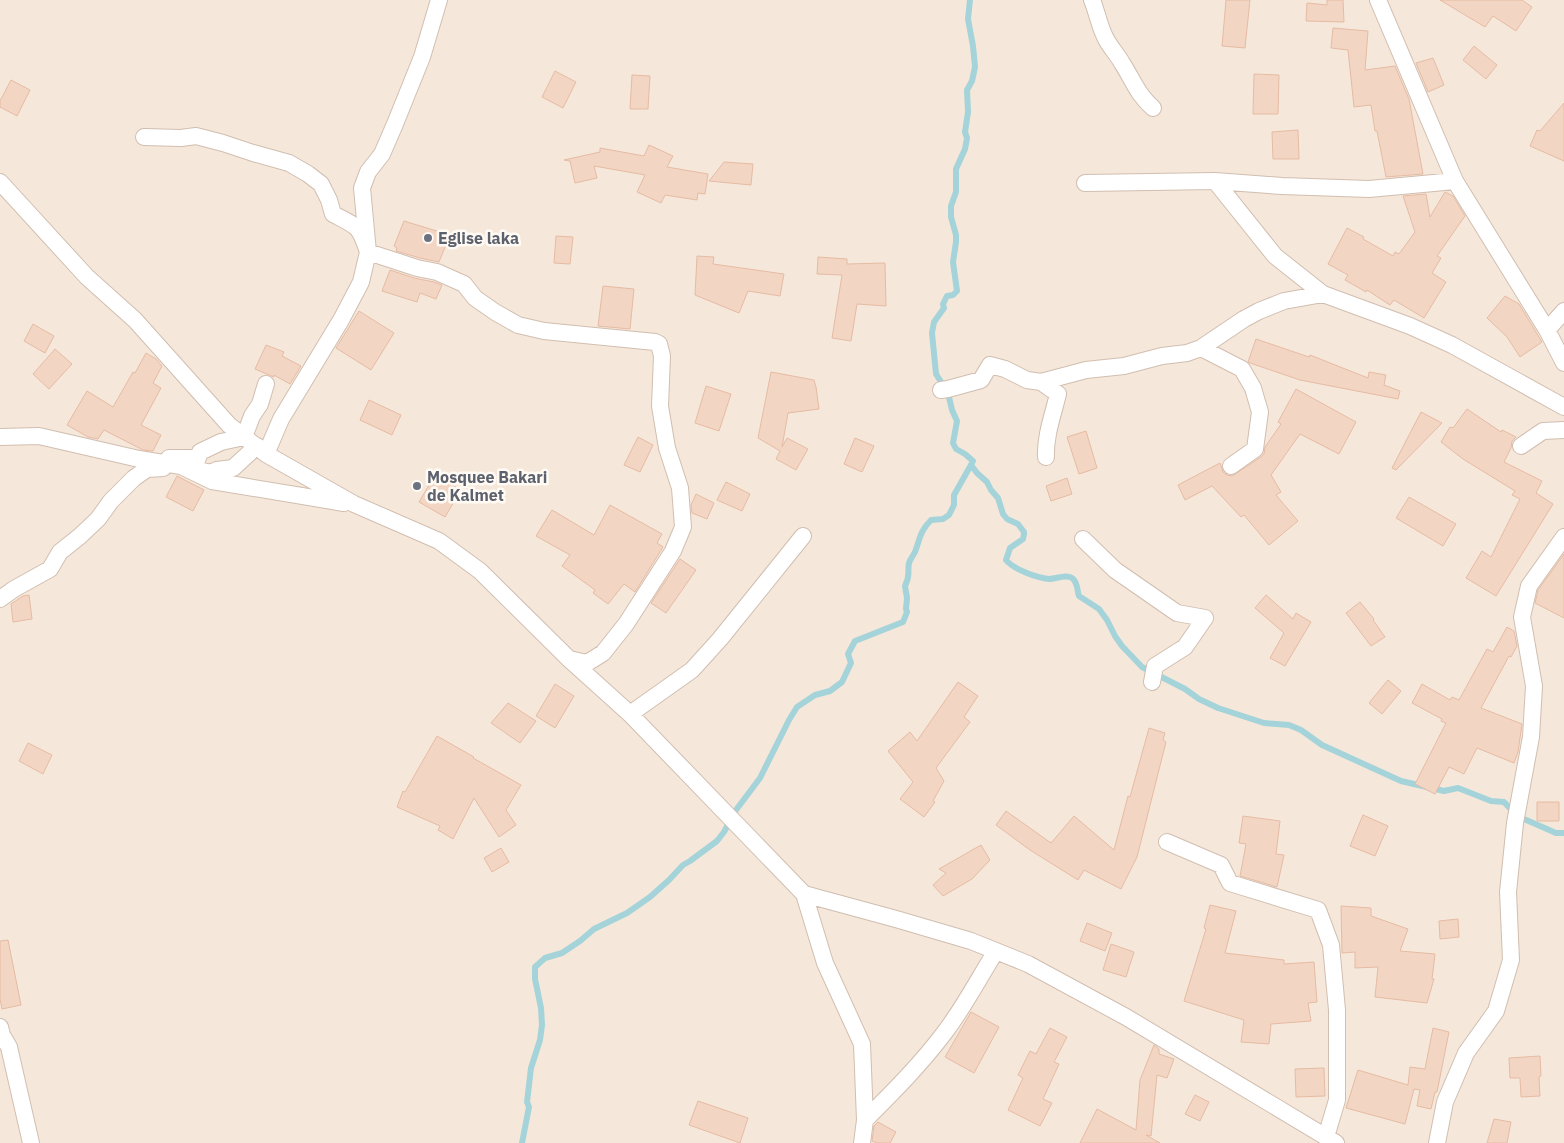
<svg xmlns="http://www.w3.org/2000/svg" width="1564" height="1143" font-family="'IBM Plex Sans',sans-serif">
<style>
.residential{fill:#f5e8da}
.lines{fill:none;stroke-linecap:round;stroke-linejoin:round}
.stream{stroke:#a5d3da;stroke-width:6}
.building{fill:#f3d5c3;stroke:#e6bba3}
.street-casing{stroke:#d1beb0;stroke-width:18}
.street{stroke:#fff;stroke-width:16}
.worship-dot{fill:#6b7280;stroke:#fffaf3;stroke-width:2}
.labels{text-anchor:middle;stroke-width:5;stroke-linejoin:round;paint-order:stroke}
.worship-label{font-size:16px;font-weight:bold;fill:#5b616d;stroke:#fffaf3;text-anchor:start}
</style>
<rect width="100%" height="100%" fill="#fdf6ec"/>
<path class="residential" d="M0,0H1564V1143H0Z"/>
<g class="lines">
<path class="stream" d="M971,465L977,473L987,482L991,490L998,498L1003,514L1007,519L1018,524L1024,532V534L1023,539L1010,548L1006,560C1013,569 1037,578 1049,579C1056,579 1066,574 1072,578C1078,582 1077,591 1079,596L1099,609L1107,620L1115,636L1122,646L1142,667L1185,689L1199,699L1218,708L1264,723L1289,725L1301,730L1322,745L1401,781L1444,791L1458,788L1491,801L1504,802L1517,816L1556,833H1564
M522,1143L529,1107L527,1102L531,1068L540,1040L542,1025L541,1008L535,979V967L545,958L562,953L580,941L594,929L627,913L650,897L669,880L683,865L690,861L717,841L724,832L736,810L760,778L789,720L797,707L815,695L830,691L842,682L851,663L848,654L855,641L903,622L907,612L906,609L907,598L905,586C911,574 907,573 909,563C910,559 913,556 915,552C920,539 920,531 931,520L943,519L949,515L954,505V495L971,465L973,461L965,454L956,449L953,443L957,421L952,410L948,393L936,374L932,333L934,322L944,308L943,304L947,296L953,295L957,291L953,262L956,242V235L951,217V206L956,192V169L965,149L967,138L965,132L968,112L967,90L972,81L975,67L973,46L968,19L970,0"/>
</g>
<path class="building" d="M1226,0H1250L1245,48L1222,46Z
M1327,0H1343L1344,22L1306,21L1307,3L1327,5Z
M1440,0H1522L1532,7L1516,31L1493,16L1485,27Z
M1333,28L1368,31L1365,70L1395,66L1409,99L1423,174L1386,177L1377,131H1375L1371,105L1354,107L1348,50L1331,48Z
M1474,46L1497,65L1486,79L1463,60Z
M1433,58L1444,85L1428,92L1416,63Z
M555,71L576,82L563,108L542,97Z
M1254,74L1279,75L1278,114H1253Z
M632,75L650,76L648,109H630Z
M11,80L30,90L17,116L0,107V101Z
M1564,103V161L1530,146L1537,130L1540,131Z
M1298,130L1299,159H1273L1272,132Z
M649,145L673,156L667,167L708,174L705,194L698,193L697,200L665,195L661,203L637,192L645,175L594,166L597,178L575,183L570,161L564,160L600,152V148L644,156Z
M724,162L753,164L751,185L709,181Z
M1445,192L1453,196L1465,216L1437,256L1441,258L1432,273L1446,282L1424,318L1394,300L1390,305L1367,290L1366,292L1345,280L1348,275L1328,264L1347,228L1364,237L1363,239L1393,256L1395,252L1399,254L1415,232L1403,196L1426,194L1430,217Z
M404,221L450,235L439,262L420,258L396,251L397,248L394,246Z
M556,236L573,237L570,264L554,263Z
M697,256L714,257L713,264L784,274L780,296L748,291L739,313L695,295Z
M818,257L847,259V264L885,263L886,306L857,304L851,341L832,338L842,275L817,274Z
M390,270L414,278L434,282L442,285L436,299L420,293L417,302L382,291Z
M603,286L634,289L630,329L598,326Z
M1505,296L1519,304L1542,342L1520,357L1507,337L1487,318Z
M359,311L394,333L371,370L336,348Z
M33,324L54,336L45,353L24,341Z
M1256,339L1309,357L1310,355L1368,378L1369,372L1386,375L1384,385L1400,391L1398,399L1300,380L1250,363L1248,362Z
M266,345L284,352L282,356L301,366L290,384L274,375V377L255,369Z
M55,349L72,364L49,389L33,374Z
M146,353L156,359L162,366L153,383L161,388L141,425L161,435L153,451L143,450L104,430L98,439L88,437L67,425L87,391L113,407L133,372L135,373Z
M771,372L814,380L816,387L819,409L788,413L782,447L787,438L808,449L796,470L776,459L780,451L758,438Z
M706,386L731,394L719,431L695,423Z
M1296,389L1356,422L1339,454L1300,434L1271,475L1281,492L1276,495L1298,521L1269,545L1244,515L1241,517L1212,486L1185,500L1178,485L1220,463L1223,472L1227,475L1232,476L1261,457L1264,454L1265,447L1281,424L1278,422Z
M369,400L401,415L392,435L360,420Z
M1467,409L1501,432L1502,430L1516,437L1512,441L1511,448L1504,462L1542,481L1536,493L1553,504L1496,596L1466,578L1482,551L1491,557L1520,499L1512,495L1515,491L1463,459L1441,442L1450,427L1453,428Z
M1421,412L1442,423L1396,470L1392,468Z
M1086,431L1097,468L1079,474L1067,437Z
M638,437L653,445L640,472L624,465Z
M855,438L874,446L862,472L844,464Z
M435,475L461,490L445,517L419,502Z
M177,476L204,490L193,511L166,497Z
M1067,478L1072,494L1051,501L1046,486Z
M726,482L750,494L742,511L717,500Z
M696,494L714,503L707,519L692,513L691,505Z
M1409,497L1456,524L1443,546L1396,518Z
M610,505L662,534L657,543L663,547L635,592L624,584L608,604L593,593L595,590L562,566L570,555L536,536L552,510L594,535Z
M1564,554V618L1535,603L1538,590Z
M680,559L696,570L666,613L651,603Z
M29,595L32,619L13,622L11,604L23,596Z
M1266,595L1293,619L1296,613L1311,622L1285,666L1270,658L1284,633L1255,608Z
M1360,602L1374,619L1373,620L1385,637L1371,646L1346,613Z
M1507,627L1514,631L1517,646L1511,657L1509,656L1481,708L1522,724L1518,752L1514,763L1477,748L1464,774L1449,767L1435,794L1415,784L1446,723L1441,721L1442,719L1412,703L1422,684L1450,700L1452,697L1459,700L1487,649L1493,652Z
M1388,680L1401,691L1382,714L1369,703Z
M958,682L978,696L964,717L970,722L936,768L944,781L933,801L935,802L924,817L900,799L913,782L888,751L910,732L917,741Z
M555,684L574,696L555,728L536,716Z
M508,703L536,721L520,743L491,723Z
M1149,728L1165,733L1163,740L1166,742L1137,857L1121,889L1084,870L1078,880L1030,850L996,825L1006,811L1051,843L1074,816L1114,850L1128,796L1130,797Z
M437,736L474,757L473,758L521,785L506,810L516,825L499,837L474,798L453,839L438,830L440,826L397,807L403,791L405,792Z
M28,743L52,755L43,774L19,761Z
M1537,802H1559V821H1537Z
M1363,815L1388,826L1375,856L1350,846Z
M1243,816L1280,821L1276,854L1284,855L1277,887L1240,876L1246,844L1239,843Z
M981,845L990,860L972,879L943,896L933,885L946,873L939,869Z
M501,848L509,862L492,872L484,858Z
M1210,905L1236,911L1225,953L1284,960V964L1314,962L1317,1002L1308,1003L1311,1021L1271,1024L1269,1044L1241,1042L1244,1020L1184,1001L1206,929L1204,928Z
M1341,906L1371,908V916L1408,929L1400,951L1435,954L1432,979H1434L1427,1003L1375,997L1378,967L1355,968V952L1342,953Z
M1458,919L1459,937L1440,939L1439,921Z
M1087,923L1112,933L1105,951L1080,941Z
M8,940L21,1005L2,1009L0,999V941Z
M1111,944L1134,952L1126,977L1103,970Z
M971,1012L999,1027L974,1073L945,1057Z
M1050,1028L1067,1037L1054,1062L1059,1064L1043,1099L1052,1103L1040,1126L1008,1110L1023,1078L1018,1075L1030,1051L1036,1054Z
M1433,1028L1449,1032L1437,1092H1435L1431,1109L1417,1106L1420,1090L1414,1089L1405,1124L1346,1108L1358,1070L1408,1085L1410,1067L1425,1069Z
M1154,1045L1159,1049V1054L1174,1059L1167,1078L1157,1075L1151,1136L1146,1135L1160,1143H1080L1097,1109L1136,1130L1140,1080Z
M1540,1056L1541,1076L1539,1077L1540,1096L1521,1097L1520,1078H1510L1509,1058Z
M1324,1068L1325,1096L1296,1097L1295,1069Z
M1195,1095L1209,1102L1200,1121L1185,1114Z
M698,1101L748,1118L740,1143L689,1125Z
M1494,1119L1511,1122L1507,1143H1487Z
M878,1122L896,1132L890,1143H877L872,1141L874,1126Z"/>
<g class="lines">
<defs>
<path id="street" d="M1092,0C1097,12 1099,25 1105,37C1109,46 1117,54 1122,63C1133,80 1137,94 1153,108
M1378,0L1455,181L1547,330L1564,363
M144,137L181,138L196,136L223,143L253,153L289,163L308,174L321,184L329,200L333,214C358,227 359,225 368,252L417,268L437,272L464,284L475,298L495,312L518,325L544,331L655,342L659,344L662,356L660,406L667,448L680,488L683,527L673,551L626,624L603,653L587,663L569,659
M1215,181L1275,256L1323,294L1410,326L1452,345L1564,407
M0,182L87,277L135,320L229,425L266,454L354,504L439,541L480,571L569,659L630,714L804,894L896,919L971,941L1028,964L1126,1017L1336,1143
M1085,183L1215,181L1282,186L1369,189L1455,181
M1547,330L1564,311
M1201,348L1242,369L1253,388L1260,412L1255,449L1231,466
M1041,382L1058,394C1053,415 1045,436 1046,457
M941,390L948,389L981,380L990,365L1005,369L1027,380L1041,382L1086,370L1124,366L1162,356L1187,353L1201,348L1244,319L1259,311L1284,301L1323,294
M0,437L39,436L139,459L181,466L212,481L344,503
M1521,446L1543,431L1564,430
M266,454L281,419L341,320L361,282L368,252L362,188L368,172L382,154L395,124L422,57L439,0
M169,458H198L200,452L221,442L244,437L252,416L260,404L266,384
M194,469L211,473L217,470L233,468L257,446
M1083,539L1115,570L1177,613L1205,618L1185,647L1155,666L1152,682
M0,599L14,589L50,569L60,552L80,536L98,519L111,501L134,478L147,469L163,468
M630,714L692,670L720,639L803,536
M1167,842L1221,865L1230,883L1318,910L1331,945L1337,1010V1100L1326,1137
M804,894L825,963L862,1044L865,1120L862,1143
M0,1027L2,1035L9,1047L31,1143
M865,1120C893,1092 921,1064 945,1032C964,1007 979,978 996,951
M1437,1143L1445,1102L1466,1053L1496,1011L1511,960L1508,892L1515,823L1531,737L1534,686L1522,617L1529,586L1564,537"/>
</defs>
<use href="#street" class="street-casing"/>
<use href="#street" class="street"/>
</g>
<g class="worship-dot">
<circle cx="428" cy="238" r="5"/>
<circle cx="417" cy="486" r="5"/>
</g>
<g class="labels">
<g class="worship-label">
<text x="438" y="244">Eglise laka</text>
<text x="427" y="483">Mosquee Bakari<tspan x="427" dy="18">de Kalmet</tspan></text>
</g>
</g>
</svg>
